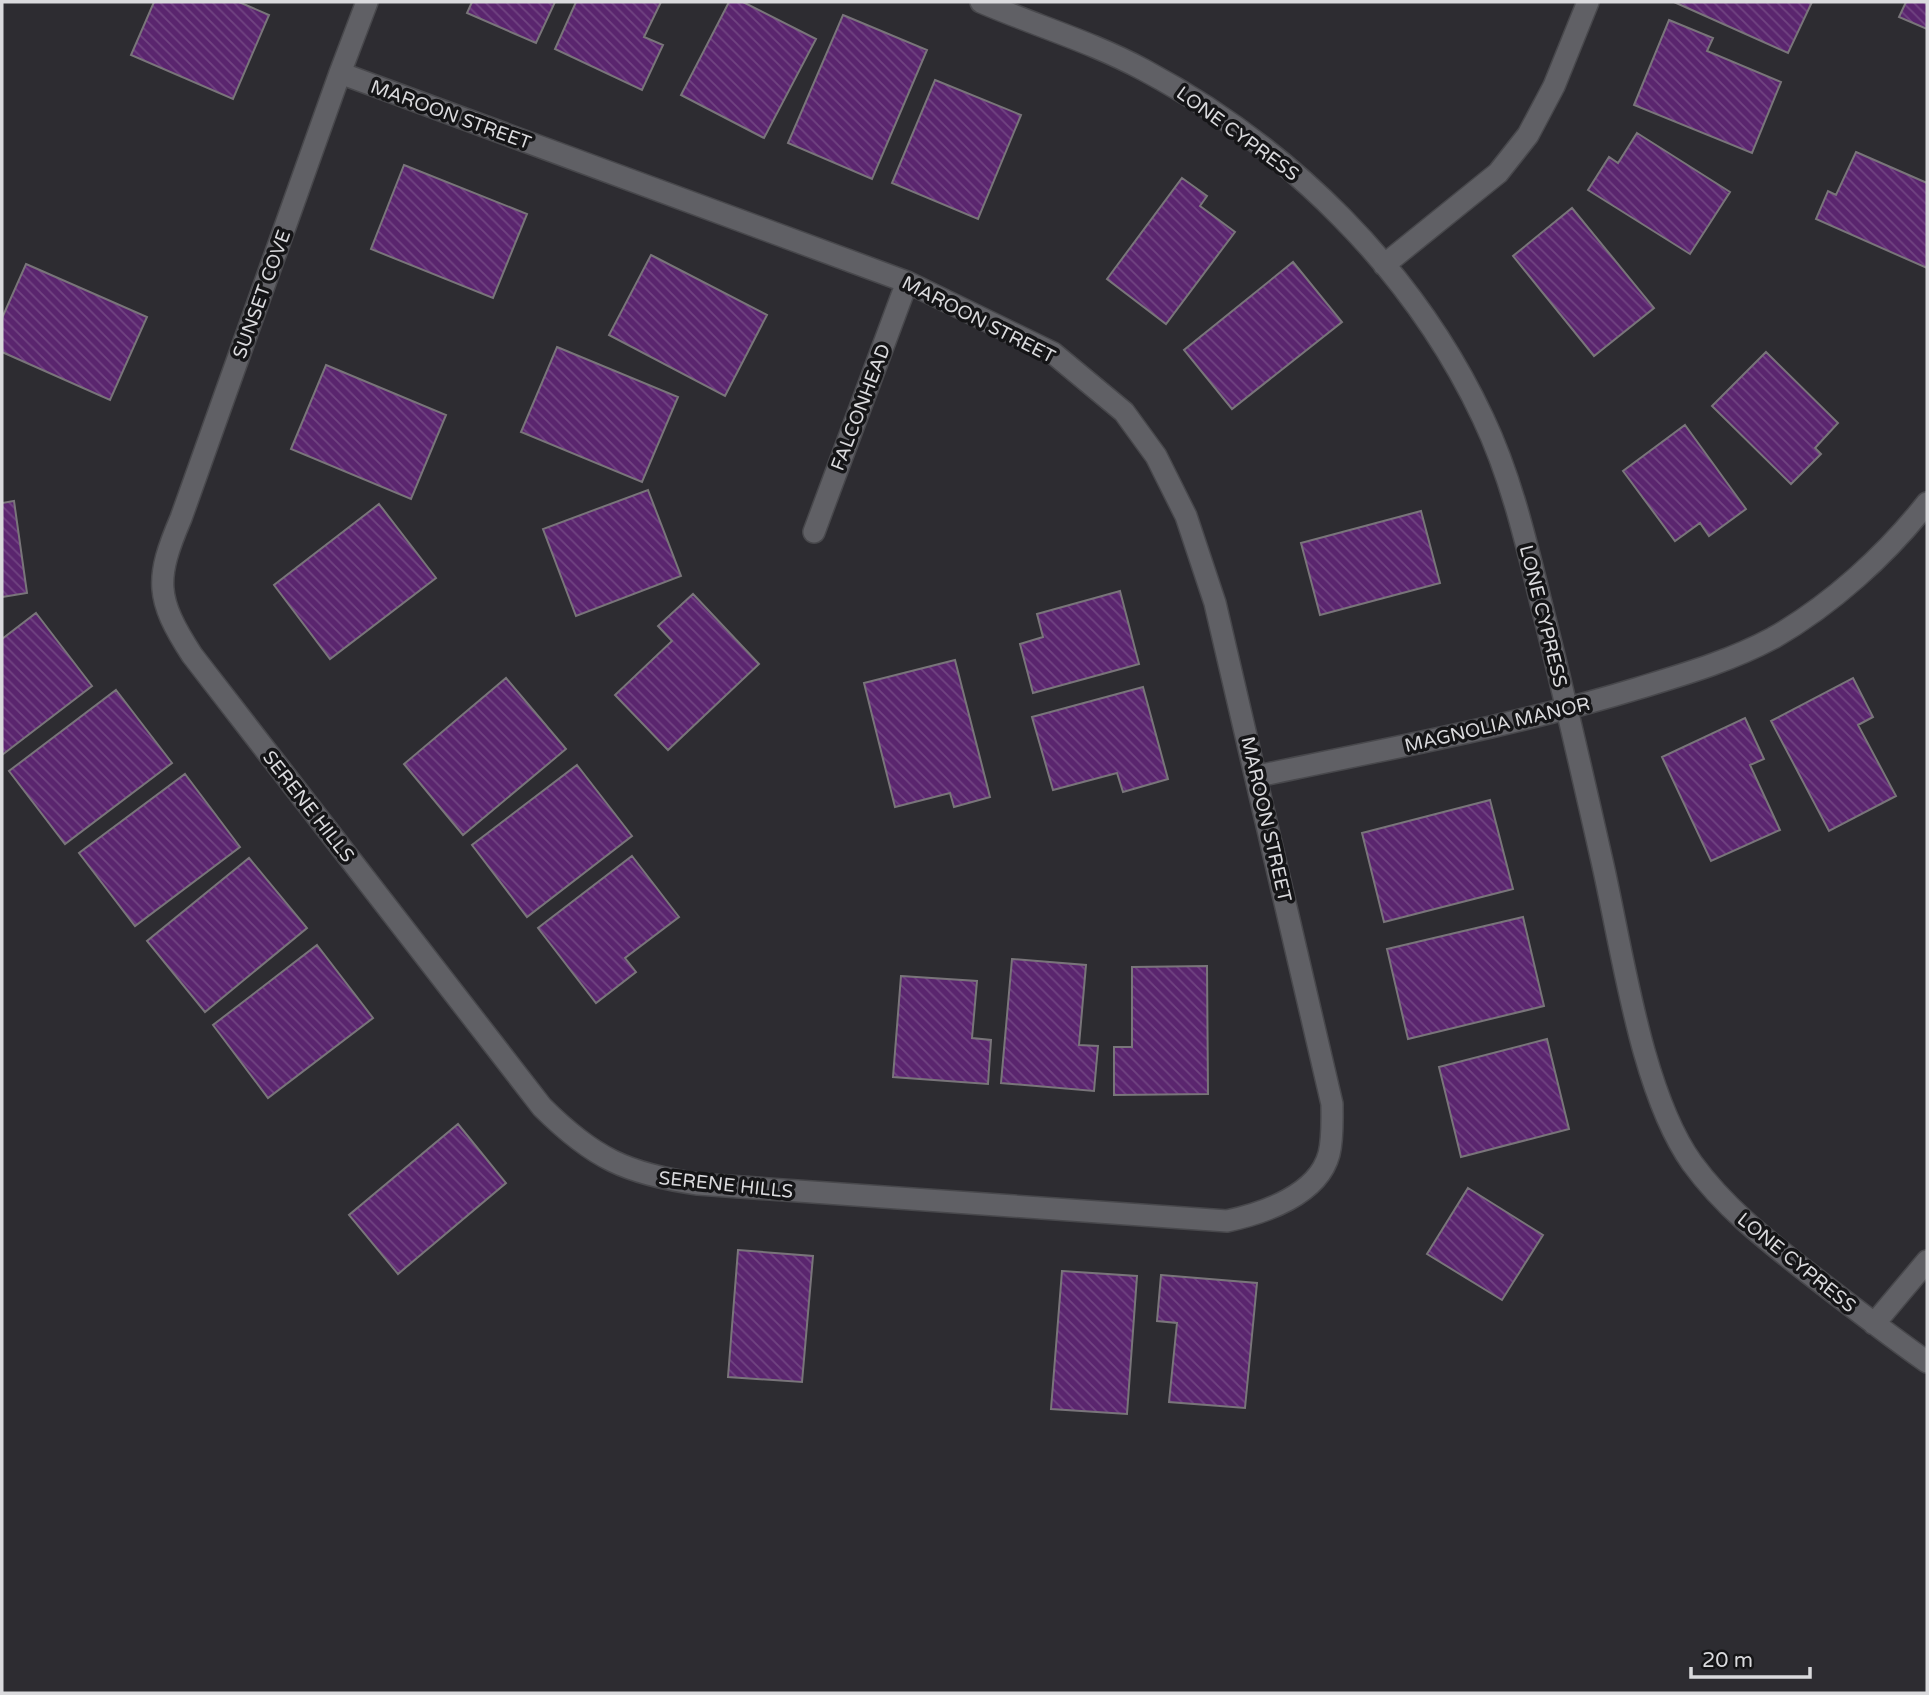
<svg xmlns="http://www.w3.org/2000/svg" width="1929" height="1695" font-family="'Varela Round',sans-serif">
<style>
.building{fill:url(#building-back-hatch);stroke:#79757a;stroke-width:2}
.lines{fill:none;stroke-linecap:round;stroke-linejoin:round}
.street-casing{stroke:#48484c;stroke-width:24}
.street{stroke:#606065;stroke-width:21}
.labels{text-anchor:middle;stroke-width:7;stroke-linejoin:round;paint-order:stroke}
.street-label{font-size:19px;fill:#dadadd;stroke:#151517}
</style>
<defs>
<pattern id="building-back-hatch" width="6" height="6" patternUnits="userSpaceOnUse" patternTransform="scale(1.75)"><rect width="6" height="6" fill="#5a256e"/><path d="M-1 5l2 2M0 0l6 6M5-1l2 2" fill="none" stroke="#714482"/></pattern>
</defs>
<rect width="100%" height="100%" fill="#2d2c31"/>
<path class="building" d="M154,2H239L269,15L233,99L131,55Z
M472,2H555L536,43L467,13Z
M576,2H661L644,37L663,45L642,90L555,49Z
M729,2H743L816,39L764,138L681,95Z
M1674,2H1812L1788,53Z
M1906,2H1927V29L1899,17Z
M843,15L927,50L872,179L788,143Z
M1669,20L1713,38L1707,51L1781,82L1752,153L1634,105Z
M935,80L1021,115L978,219L892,183Z
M1637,133L1730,192L1690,254L1588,190L1609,157L1618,163Z
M1856,152L1927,183V268L1816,219L1828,191L1836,195Z
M404,165L527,214L493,298L371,249Z
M1182,178L1207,196L1200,206L1235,232L1166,324L1107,279Z
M1572,208L1654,308L1594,356L1513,256Z
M651,255L767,315L725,396L609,335Z
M1293,262L1342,322L1232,409L1184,350Z
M26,264L147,317L110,400L2,352V318Z
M557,347L678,397L642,482L521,432Z
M1766,352L1838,423L1815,448L1821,454L1791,484L1712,406Z
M326,365L446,415L411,499L291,449Z
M1685,425L1746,509L1709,536L1700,523L1675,541L1623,471Z
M648,490L681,576L576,616L543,529Z
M14,501L27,593L2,597V503Z
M379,504L436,578L330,659L274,585Z
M1421,511L1440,583L1320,615L1301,543Z
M1120,591L1139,664L1033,693L1020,644L1043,637L1037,614Z
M693,594L759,664L668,750L615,695L672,641L658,626Z
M36,613L92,686L2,755V639Z
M955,660L990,797L954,807L950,793L895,807L864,683Z
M506,678L566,749L463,835L404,764Z
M1853,678L1873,717L1858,725L1896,796L1829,831L1771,721Z
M1143,687L1168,779L1123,792L1117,773L1053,790L1032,717Z
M116,690L172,763L65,844L9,771Z
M1745,718L1764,759L1750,765L1780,830L1711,861L1662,757Z
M577,765L632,836L527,917L472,845Z
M185,774L240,847L135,926L79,853Z
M1490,800L1513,889L1384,922L1362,833Z
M632,856L679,917L625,958L636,972L596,1003L538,928Z
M249,858L307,928L205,1012L147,941Z
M1523,917L1544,1006L1408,1039L1387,949Z
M317,945L373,1018L268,1098L213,1025Z
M1012,959L1086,965L1079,1045L1098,1046L1094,1091L1001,1083Z
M1207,966L1208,1094L1114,1095V1047H1132V967Z
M901,976L977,981L972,1038L991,1040L988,1084L893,1077Z
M1547,1039L1569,1129L1461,1157L1439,1067Z
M458,1124L506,1183L398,1274L349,1215Z
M1468,1188L1543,1235L1502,1300L1427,1254Z
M738,1250L813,1256L802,1382L728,1377Z
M1062,1271L1137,1276L1127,1414L1051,1409Z
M1161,1275L1257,1283L1245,1408L1169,1402L1177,1323L1157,1321Z"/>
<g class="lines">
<defs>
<path id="street" d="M981,2C1034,25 1092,42 1144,70C1288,147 1413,269 1483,418C1512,479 1527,546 1543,611C1564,694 1583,777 1602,861C1622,948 1641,1092 1692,1163C1724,1207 1765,1239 1807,1272C1847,1303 1886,1333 1927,1362
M340,73L907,282L1053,353L1124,412L1156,456L1186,516L1215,603L1332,1104C1332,1121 1333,1138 1329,1154C1318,1195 1264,1213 1227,1221L698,1184C627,1174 593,1158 542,1107L192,655C155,598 155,579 181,518L340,73L367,2
M1384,265L1498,173L1528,135L1554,86L1588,2
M814,532L907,282
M1258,776C1385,749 1515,726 1639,688C1685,674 1730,661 1773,638C1831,605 1886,555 1927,503
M1874,1324L1927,1261"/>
</defs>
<use href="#street" class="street-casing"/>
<use href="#street" class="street"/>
</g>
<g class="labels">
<g class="street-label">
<text transform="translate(451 114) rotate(20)" y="7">MAROON STREET</text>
<text transform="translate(1238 133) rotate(36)" y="7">LONE CYPRESS</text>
<text transform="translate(261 294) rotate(-70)" y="7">SUNSET COVE</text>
<text transform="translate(979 319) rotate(27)" y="7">MAROON STREET</text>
<text transform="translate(860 407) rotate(-69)" y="7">FALCONHEAD</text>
<text transform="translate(1544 616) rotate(76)" y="7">LONE CYPRESS</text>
<text transform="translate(1497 724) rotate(-13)" y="7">MAGNOLIA MANOR</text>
<text transform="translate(309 806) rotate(52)" y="7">SERENE HILLS</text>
<text transform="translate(1267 819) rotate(77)" y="7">MAROON STREET</text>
<text transform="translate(726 1184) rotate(6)" y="7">SERENE HILLS</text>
<text transform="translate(1797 1262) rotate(39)" y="7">LONE CYPRESS</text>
</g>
</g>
<rect width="1929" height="1695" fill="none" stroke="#dadadd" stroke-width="7"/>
<path d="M1691 1667v10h119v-10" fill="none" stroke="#dadadd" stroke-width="3.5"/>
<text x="1702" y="1667" font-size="21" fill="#dadadd" stroke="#151517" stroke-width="5" paint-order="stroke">20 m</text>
</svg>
